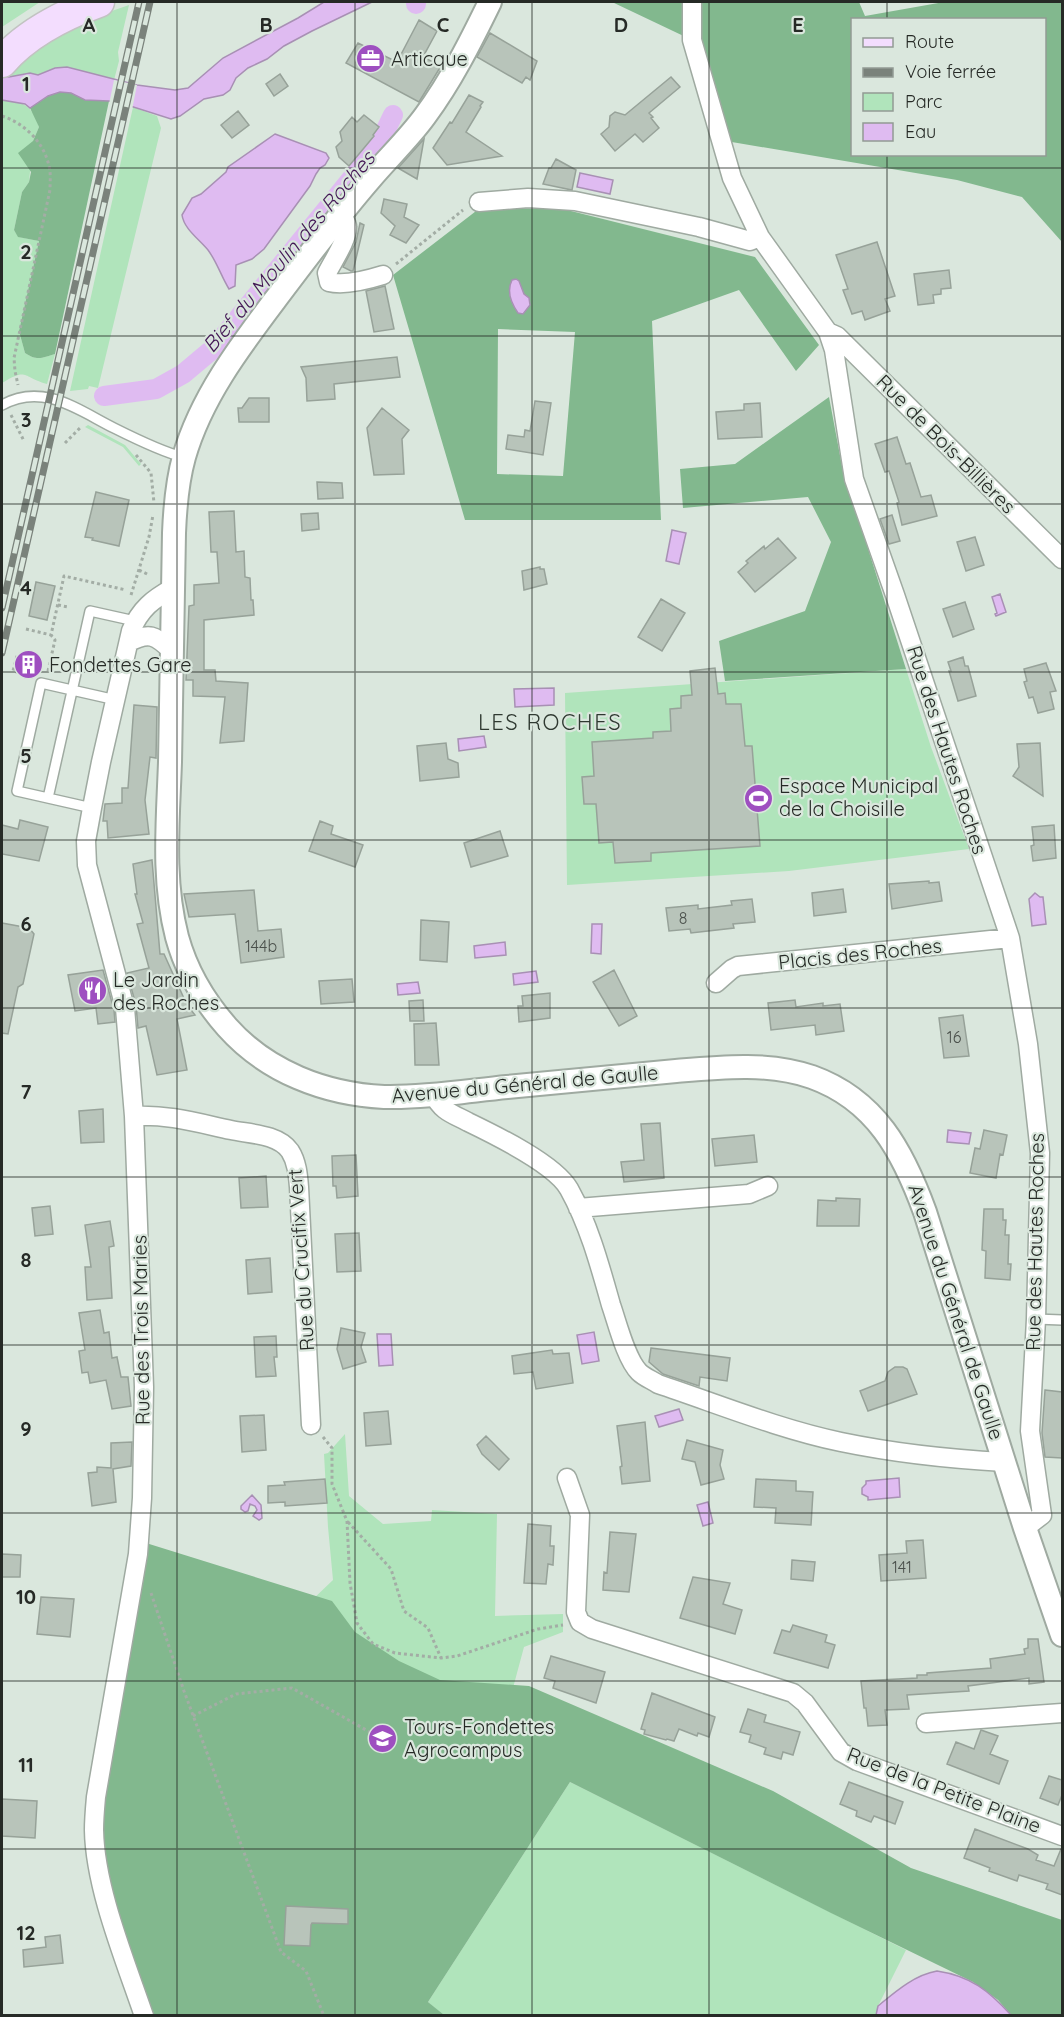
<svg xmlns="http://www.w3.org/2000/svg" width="1064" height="2017" font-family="Quicksand,sans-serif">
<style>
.green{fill:#b0e4bb}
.forest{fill:#82b88e;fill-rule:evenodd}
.water{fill:#dfbbf1;stroke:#a890b4;stroke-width:1.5}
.pier{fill:#dae7dd}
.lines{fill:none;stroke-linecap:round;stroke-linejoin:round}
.canal{stroke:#dfbbf1;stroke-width:20}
.building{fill:#b8c4ba;stroke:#97a299;stroke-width:1.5}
.service-casing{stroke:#9faaa1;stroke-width:12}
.minor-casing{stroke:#9faaa1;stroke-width:21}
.tertiary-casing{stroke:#9faaa1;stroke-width:26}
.primary-casing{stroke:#c2c3c2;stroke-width:33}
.path{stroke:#a3ada5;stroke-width:3;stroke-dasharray:3 3;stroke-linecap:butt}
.service{stroke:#fff;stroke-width:9}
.minor{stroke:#fff;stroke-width:18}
.tertiary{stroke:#fff;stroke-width:22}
.primary{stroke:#f3ddfe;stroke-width:30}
.rail-casing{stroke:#7a827b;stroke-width:7}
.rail{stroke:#dae7dd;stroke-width:4.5;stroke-dasharray:14;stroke-linecap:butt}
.grid{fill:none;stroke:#262a26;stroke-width:1.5;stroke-opacity:0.55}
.labels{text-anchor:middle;stroke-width:4.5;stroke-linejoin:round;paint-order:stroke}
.number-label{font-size:16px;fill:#4a504b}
.poi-label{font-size:20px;fill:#262a26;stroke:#dae7dd;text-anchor:start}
.street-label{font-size:20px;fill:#262a26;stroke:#dae7dd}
.water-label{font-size:21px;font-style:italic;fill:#431755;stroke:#dae7dd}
.quarter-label{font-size:22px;letter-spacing:1.5px;fill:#2f3931;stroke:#dae7dd}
.grid-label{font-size:20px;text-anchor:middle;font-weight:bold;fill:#262a26;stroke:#dae7dd;stroke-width:4.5;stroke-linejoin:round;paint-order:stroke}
</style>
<rect width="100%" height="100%" fill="#dae7dd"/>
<path class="green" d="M2,2H40L2,27Z
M129,5L118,52L119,61L114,80L67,67L55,68L38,75L29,73L9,77L33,51L89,19Z
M2,100C24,102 32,105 39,127L33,141L29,182L22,192L14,230L19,237L39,241L19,331L25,353C37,361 42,358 55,354L47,384C22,377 28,367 2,383Z
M133,107L157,116L161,128L98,388L89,386L88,389L70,391Z
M88,425L125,445L141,464L139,466L123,447L85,427Z
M906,669L931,747L969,849L789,871L567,885L565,693Z
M345,1434L349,1496L383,1524L431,1521L432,1510L497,1514L495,1616L563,1614V1632L524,1647L510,1699L374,1668L310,1602L333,1580L328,1527L324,1454L328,1453Z
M570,1782L906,1950L878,2006L876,2015L444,2016L428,2002Z"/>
<path class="forest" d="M612,2H859L865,16L944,2H1062V242L1022,197L957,180L720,140L692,40ZM852,20H1044V154H852Z
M60,92L72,93L85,100L109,101L55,354C42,358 37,361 25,353L19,331L39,241L18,237L14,230L22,192L29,182L31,172L18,153L33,141L39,127L30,108L48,96Z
M480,208L563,209L755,257L819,345L796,371L739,290L652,321L661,520H465L393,275ZM498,329L575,332L563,476L497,474Z
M829,397L842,466L906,669L725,681L719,641L805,611L831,542L808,497L683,508L680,469L735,464Z
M146,1543L332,1601L355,1632L399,1661L440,1680L529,1686L773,1791L911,1868L1062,1920V2015H1011L998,2000L973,1982L831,1913L570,1782L428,2002L444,2015H144L96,1852Z"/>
<path class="water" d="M324,2H372L312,31L284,46L267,59L248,68L236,78L230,90L223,95L204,99L180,116L171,119L124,104L109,101L85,100L71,93L60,92L48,96L30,108L25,104L2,100V75L9,77L30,73L38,75L55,68L67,67L137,85L175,90L188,88L223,58L298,18Z
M275,134L326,153L329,158L325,165L320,168L316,174L310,186L264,249L252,259L236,265L235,286L229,289C221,276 217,262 208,250C199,239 184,229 182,215L192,198L201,194L226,172L228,167Z
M580,173L613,180L610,194L577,187Z
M516,279L519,281L524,294L529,298L530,305L523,314L518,313C511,303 506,292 512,280Z
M672,530L686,533L679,564L666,561Z
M1000,594L1006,612L996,616L995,614L997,613L992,597Z
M554,688V705L515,707L514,689Z
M484,736L486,747L459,751L458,739Z
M1035,893L1040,897H1043L1046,924L1032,926L1029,899Z
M592,924H602L601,954L591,953Z
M505,942L506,955L475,958L474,946Z
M536,971L538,982L514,985L513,974Z
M418,982L420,993L398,995L397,984Z
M948,1130L971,1133L969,1144L947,1142Z
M594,1332L599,1361L582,1364L577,1335Z
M377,1334H391L393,1365L379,1366Z
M679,1409L683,1420L659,1427L655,1416Z
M899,1478L900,1497L868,1500V1497L862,1494V1488L866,1484V1481Z
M252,1495L261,1505L262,1518L259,1520L253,1516L257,1510L255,1506L250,1504L248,1511L245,1512L241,1509V1506Z
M708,1502L713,1523L703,1526L697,1505Z
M937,1971C971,1976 989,1991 1011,2015H876L878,2006C895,1992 914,1975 937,1971Z"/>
<path class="pier" d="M114,80L137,85L132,110L109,104Z"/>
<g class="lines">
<path class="canal" d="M416,2V4
M104,396L156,389L183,374L214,348L378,146L393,115"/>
</g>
<path class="building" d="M419,20L437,31L423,57L441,66L419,102L346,63L358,43L397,62Z
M490,33L537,61L530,80L526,77L522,83L477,57Z
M280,74L288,86L274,96L266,84Z
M671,77L680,87L649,113L653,117L651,118L659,128L643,142L635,134L615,151L601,134L609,127L610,116L615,112L625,115Z
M469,95L483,102L480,106L481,107L466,132L502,156L447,165L433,148L450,122L452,123Z
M238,111L249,125L232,138L221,125Z
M364,115L379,127L373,135L374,136L349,166L339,157L336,147L342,141L340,132L352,117L357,122Z
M424,139L417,179L398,168Z
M556,159L576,170L572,190L543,184L549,168H551Z
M384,199L407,204L404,217L419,225L406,243L390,235L395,226L381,213Z
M360,223L364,225L353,271H351L343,267L356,242Z
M877,242L895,296L885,299L890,311L865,320L862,311L852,314L843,290L848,289L836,255Z
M949,270L951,288L941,289V294L933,295L934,303L918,305L914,274Z
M385,286L394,329L374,332L366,291Z
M397,357L400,377L334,384L335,399L307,401L306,378L301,367Z
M249,398H269V422H239L238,408H242Z
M535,401L551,403L543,455L506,449L508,435L524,437L525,430L530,431Z
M760,403L762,437L718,439L716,412L744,410V404Z
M382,408L409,430L402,439L404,474L374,475L367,428Z
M897,437L906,464L910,463L921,497L931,495L937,516L902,525L897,503L899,502L889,471L885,472L875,444Z
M317,482L342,483L343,498L318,499Z
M96,492L129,500L119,546L92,540L93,538L85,537Z
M234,511L236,552L244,551L245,577L250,578L251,600H253L254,615L204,620V670H215L216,681L248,683L244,741L220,743L225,697L193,696V680H186L189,606L194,605V585L219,583L217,552H211L209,512Z
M318,513L319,529L302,531L301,514Z
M892,515L900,541L889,544L880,519Z
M975,537L984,565L966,571L957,542Z
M778,538L796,558L755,592L738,572L748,563L746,561L764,546L765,549Z
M540,567V569H544L547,584L524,590L522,571Z
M36,582L55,586L47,620L29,616Z
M661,599L685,613L662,651L638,637Z
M965,602L974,629L953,637L943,609Z
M963,657L965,666H968L976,696L958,701L949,671H951L948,662Z
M1046,663L1056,691L1050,692L1054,709L1038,713L1033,697L1029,698L1024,682L1027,681L1024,669Z
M715,668L718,694L725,693L726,704H741L745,746H752L760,846L651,853V861L615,863L613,842L599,843L596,804H584L582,777L594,776L592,742L653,738V732L671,731L670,709L681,708V696L692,695L690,671Z
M134,705L157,707L156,758L150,757L145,800L149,834L108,838L107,821H103L105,804L122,803V788H128Z
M446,743L448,759L458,763L459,777L420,781L417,746Z
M1040,743L1043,796L1013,776L1019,767L1017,744Z
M20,820L48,827L39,861L2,854V825L18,829Z
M320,821L333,826L331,834L363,845L355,867L309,851Z
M1054,825L1056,858L1033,861L1031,846L1034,845L1032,827Z
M500,831L508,856L471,867L464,843Z
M152,860L160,954H164L187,1005L195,1015L177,1019L187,1070L157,1075L146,1026L138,1028L136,1005L127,973L149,968L137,924L143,923L135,894H137L133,864Z
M929,881V883L939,882L942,901L892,909L889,884Z
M843,889L846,912L814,916L812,893Z
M254,890L258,931L281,929L284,957L241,963L235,914L189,917L184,894Z
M752,899L755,922L733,924L734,928L691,933L690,929L669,931L666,908L698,905V909L732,905L731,901Z
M421,920L449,922L447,962L420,960Z
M2,923L29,928L34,934L23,984L18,987L8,1034L2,1033Z
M103,970L114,1010L115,1022L98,1024L96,1008L75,1011L68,975Z
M614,970L637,1016L619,1026L593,982Z
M352,979L354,1002L321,1004L319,981Z
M550,993V1018L519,1022L518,1006H523L522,996Z
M423,1000L424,1021H410L409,1001Z
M795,1000L796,1007L823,1003V1006L840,1004L844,1031L816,1035L815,1025L771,1030L768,1003Z
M963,1015L969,1056L944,1058L939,1018Z
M436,1023L439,1065H415L414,1024Z
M103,1109L104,1142L81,1143L79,1111Z
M660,1123L664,1178L624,1182L621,1162L644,1160L641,1124Z
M984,1130L1007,1135L1003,1155L1000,1154L996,1178L970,1173L975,1148L980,1149Z
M754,1135L757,1162L715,1166L712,1139Z
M356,1155L358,1196L337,1198L336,1186H333L332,1156Z
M266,1176L268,1207L241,1208L239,1178Z
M836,1198L860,1199L859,1226H817L818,1200L836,1201Z
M50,1206L53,1234L35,1236L32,1208Z
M984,1209H1003V1220H1006L1005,1235H1009L1008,1264H1011L1010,1280L985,1278L986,1251L982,1250Z
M110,1221L114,1246L109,1247L112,1298L87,1300L85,1267H91L85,1225Z
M359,1233L361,1271L337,1272L335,1234Z
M270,1258L272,1292L248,1294L246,1260Z
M100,1310L104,1333L109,1332L112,1358L117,1357L121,1377H128L131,1406L112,1409L106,1380L90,1383L88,1372L82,1373L79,1351L85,1350L79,1313Z
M341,1328L365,1333L361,1347L366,1362L343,1369L337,1349Z
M276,1336L277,1357H274L276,1376L256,1377L254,1337Z
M651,1348L730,1358L727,1381L700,1377L699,1386L663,1374L649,1362Z
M552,1350L553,1354L569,1353L573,1383L536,1389L533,1372L514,1374L512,1356Z
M895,1367H903L907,1369L917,1394L868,1411L860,1391L885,1381L888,1372Z
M1045,1390L1062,1392V1458L1045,1457L1042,1433Z
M388,1411L391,1444L366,1446L364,1413Z
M264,1415L266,1450L242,1452L240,1416Z
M645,1422L650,1481L622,1484L620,1467L622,1466L617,1426Z
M486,1436L509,1459L499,1470L482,1454L477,1445Z
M687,1440L723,1450L720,1465L724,1479L701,1485L695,1462L682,1459Z
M132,1442L131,1466L113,1469L116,1502L92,1506L88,1473L97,1472V1467L111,1468V1443Z
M325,1479L327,1503L285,1506V1502L268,1503V1486L285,1485L284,1482Z
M756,1479L796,1481V1491L813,1492L811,1525L775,1523L776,1508L754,1507Z
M528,1524L551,1526L550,1546H554L553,1565L548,1564L546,1584L524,1583Z
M610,1532L636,1534L629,1592L603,1590L604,1572L607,1573Z
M923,1540L926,1578L881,1581L879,1555L907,1553L906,1541Z
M2,1554L21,1555L20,1577H2Z
M792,1560L815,1562L813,1581L791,1579Z
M693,1577L730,1583L723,1604L742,1610L735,1634L680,1618Z
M41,1597L74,1599L70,1637L37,1634Z
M793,1625L827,1635L825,1642L835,1645L828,1668L774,1653L782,1630L790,1632Z
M1028,1639H1038L1044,1682L1029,1684V1678L968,1686L969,1691L907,1695L909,1709L885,1710L887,1725L868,1726L866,1708H864L861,1681L917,1678V1675H927V1673L991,1668L990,1659L1025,1654L1024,1649L1028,1648Z
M551,1656L605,1672L596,1703L553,1688L555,1681L544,1678Z
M652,1693L715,1717L709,1737L698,1733L697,1736L679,1729L674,1741L667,1739L666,1740L644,1734L645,1730L641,1729Z
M748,1709L766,1715L764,1722L800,1732L793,1755L783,1752L781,1759L764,1754L766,1748L749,1742L751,1735L740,1732Z
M981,1730L998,1736L990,1754L1008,1761L999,1784L947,1764L956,1742L974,1749Z
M1049,1776L1062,1780V1795L1058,1805L1040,1798Z
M849,1782L903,1802L895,1824L874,1816L871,1822L856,1816L857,1811L840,1804Z
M2,1799L37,1801L35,1838L2,1836Z
M975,1829L1028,1849L1038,1855L1036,1860L1054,1866L1061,1849H1062V1895L1046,1889L1048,1884L1019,1875L1017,1881L989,1871L990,1868L964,1858Z
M286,1906L348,1909V1924L312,1923L311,1925L310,1946L284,1945Z
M60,1935L63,1963L24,1967L23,1950L46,1947L45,1937Z"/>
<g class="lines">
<defs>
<path id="service" d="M2,405C43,382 78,410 114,428C134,438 162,452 183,457
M48,798L90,611L135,621
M92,808L17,791L41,683L116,700
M1036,1319L1062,1320"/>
<path id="minor" d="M692,2V40L732,178L760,237L828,332L834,350L854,479L895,595L1010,938L1028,1044L1040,1153L1036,1319L1030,1431L1042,1515L1025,1528
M479,202L528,198L575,201L699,227L750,241L760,237
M341,213C343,218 347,222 347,227C348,239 333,261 327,273L329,282C345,286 367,280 383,275
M828,332L837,336L1062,559
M129,642C149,632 155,635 171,650
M716,983L732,969L738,966L1010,938
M434,1095C441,1111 453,1114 468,1122C495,1135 555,1164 569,1189C589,1225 600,1266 611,1305C617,1322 626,1359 639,1372C644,1377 652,1380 658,1384C718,1404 779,1429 841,1442C894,1453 949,1459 1004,1462
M134,1116C167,1114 198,1123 231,1130C250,1134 278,1134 290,1151C297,1162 298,1175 299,1187L311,1425
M578,1208L749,1194L768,1186
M567,1478L580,1515L576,1612L580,1622L592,1629L793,1693L805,1703L841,1752L857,1761L1062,1836
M926,1723L1062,1713
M144,2016C125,1960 95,1888 94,1830C94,1819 95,1808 96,1797L138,1554L142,1498L144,1387L134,1116L125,1008L87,865L86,841L92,808L101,762L131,631C140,609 153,599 173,588"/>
<path id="tertiary" d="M490,2C471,41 451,81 425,116C409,138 389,157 371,178C338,216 308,256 278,296C241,345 201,397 184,457C177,482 175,508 174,533C173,609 171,686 170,762C168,821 162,879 177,937C186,970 205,1002 227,1027C267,1072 325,1094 384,1097C425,1098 467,1091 507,1087C564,1082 620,1076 676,1071C721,1067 769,1062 812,1077C876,1100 903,1152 925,1212L1025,1528L1062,1635"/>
<path id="primary" d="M2,62C27,33 63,15 99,2"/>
</defs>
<use href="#service" class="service-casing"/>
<use href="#minor" class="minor-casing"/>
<use href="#tertiary" class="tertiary-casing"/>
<use href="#primary" class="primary-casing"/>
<path class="path" d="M2,116C24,123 44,142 49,166C51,173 50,182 50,190L14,358L15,371L18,385
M396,264L463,210
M11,415L24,441
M65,443L81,427
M136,455L151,473L154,503
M139,570L149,575
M131,595L149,537L153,515
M58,605L68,607
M26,629L51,635L64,576L126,590
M17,656L13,671L31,676
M48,671L55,640L51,635
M323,1437L332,1448V1484L347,1521L350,1583L357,1623L373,1644L395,1653L441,1658L457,1656L538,1629L563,1625
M348,1522L391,1569L404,1611L428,1628L441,1658
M151,1593L184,1691L281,1952L306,1971L324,2016
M193,1716L236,1694L292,1688L375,1735"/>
<use href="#service" class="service"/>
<use href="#minor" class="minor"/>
<use href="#tertiary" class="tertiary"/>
<use href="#primary" class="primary"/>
<defs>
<path id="rail" d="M2,608L139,2
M2,653L150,2"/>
</defs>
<use href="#rail" class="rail-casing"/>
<use href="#rail" class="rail"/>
</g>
<path class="grid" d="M177,2V2016M355,2V2016M532,2V2016M709,2V2016M887,2V20M887,154V2016M2,168H1062M2,336H1062M2,504H1062M2,672H1062M2,840H1062M2,1008H1062M2,1177H1062M2,1345H1062M2,1513H1062M2,1681H1062M2,1849H1062"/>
<defs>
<symbol id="office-disc" viewBox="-11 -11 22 22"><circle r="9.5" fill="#9e4fc0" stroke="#dae7dd"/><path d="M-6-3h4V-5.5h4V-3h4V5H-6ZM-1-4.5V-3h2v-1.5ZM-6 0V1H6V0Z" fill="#fff"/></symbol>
<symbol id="building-disc" viewBox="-11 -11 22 22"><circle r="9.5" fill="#9e4fc0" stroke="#dae7dd"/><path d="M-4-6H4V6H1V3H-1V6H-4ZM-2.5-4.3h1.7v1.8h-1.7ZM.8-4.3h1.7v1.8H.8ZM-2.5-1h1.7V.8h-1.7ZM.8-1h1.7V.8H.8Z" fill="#fff"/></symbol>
<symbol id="stadium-disc" viewBox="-11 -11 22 22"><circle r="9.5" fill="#9e4fc0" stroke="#dae7dd"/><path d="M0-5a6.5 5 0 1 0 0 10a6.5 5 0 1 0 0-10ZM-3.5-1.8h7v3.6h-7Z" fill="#fff"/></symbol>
<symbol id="restaurant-disc" viewBox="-11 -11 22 22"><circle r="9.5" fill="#9e4fc0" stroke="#dae7dd"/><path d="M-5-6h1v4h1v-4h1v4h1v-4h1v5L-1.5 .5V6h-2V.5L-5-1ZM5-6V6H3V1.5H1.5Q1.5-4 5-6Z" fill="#fff"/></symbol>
<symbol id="school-disc" viewBox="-11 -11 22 22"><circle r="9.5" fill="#9e4fc0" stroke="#dae7dd"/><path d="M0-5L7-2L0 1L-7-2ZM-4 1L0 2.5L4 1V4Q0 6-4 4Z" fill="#fff"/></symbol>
</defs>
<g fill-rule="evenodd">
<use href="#office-disc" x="354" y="42" width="33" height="33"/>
<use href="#building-disc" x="12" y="648" width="33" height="33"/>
<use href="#stadium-disc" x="742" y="782" width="33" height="33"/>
<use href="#restaurant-disc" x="76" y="974" width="33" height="33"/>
<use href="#school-disc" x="366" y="1722" width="33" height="33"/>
</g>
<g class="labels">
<g class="number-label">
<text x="683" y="924">8</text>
<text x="261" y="952">144b</text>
<text x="954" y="1043">16</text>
<text x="902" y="1573">141</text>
</g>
<g class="poi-label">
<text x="391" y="66">Articque</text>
<text x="49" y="672">Fondettes Gare</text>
<text x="779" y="793">Espace Municipal<tspan x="779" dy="23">de la Choisille</tspan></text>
<text x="113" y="987">Le Jardin<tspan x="113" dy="23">des Roches</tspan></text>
<text x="404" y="1734">Tours-Fondettes<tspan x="404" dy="23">Agrocampus</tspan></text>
</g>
<g class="street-label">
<text transform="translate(946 444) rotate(45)" y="7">Rue de Bois-Billières</text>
<text transform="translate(947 750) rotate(72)" y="7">Rue des Hautes Roches</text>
<text transform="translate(860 954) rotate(-6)" y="7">Placis des Roches</text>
<text transform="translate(525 1084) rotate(-5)" y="7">Avenue du Général de Gaulle</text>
<text transform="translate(1035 1242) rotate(-89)" y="7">Rue des Hautes Roches</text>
<text transform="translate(301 1260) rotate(-94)" y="7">Rue du Crucifix Vert</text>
<text transform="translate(956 1312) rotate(72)" y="7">Avenue du Général de Gaulle</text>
<text transform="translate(141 1330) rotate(-91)" y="7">Rue des Trois Maries</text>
<text transform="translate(944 1790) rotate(21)" y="7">Rue de la Petite Plaine</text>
</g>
<g class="water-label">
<text transform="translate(289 252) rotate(-50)" y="7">Bief du Moulin des Roches</text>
</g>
<g class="quarter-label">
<text x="550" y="730">LES ROCHES</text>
</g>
</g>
<g class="grid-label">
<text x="89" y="32">A</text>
<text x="266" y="32">B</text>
<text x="443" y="32">C</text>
<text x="621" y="32">D</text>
<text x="798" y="32">E</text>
<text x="26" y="91">1</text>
<text x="26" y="259">2</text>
<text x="26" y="427">3</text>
<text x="26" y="595">4</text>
<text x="26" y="763">5</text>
<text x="26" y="931">6</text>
<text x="26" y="1099">7</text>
<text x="26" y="1267">8</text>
<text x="26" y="1436">9</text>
<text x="26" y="1604">10</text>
<text x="26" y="1772">11</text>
<text x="26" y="1940">12</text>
</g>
<rect width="1064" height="2017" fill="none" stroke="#262a26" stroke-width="6"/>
<rect x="851" y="18" width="195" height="138" fill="#dae7dd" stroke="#929b94" stroke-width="1.5"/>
<rect x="863" y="38" width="30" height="9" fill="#f3ddfe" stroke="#929b94" stroke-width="1.5"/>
<text x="905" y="48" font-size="18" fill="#262a26">Route</text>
<rect x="863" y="68" width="30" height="9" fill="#7a827b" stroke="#929b94" stroke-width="1.5"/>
<text x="905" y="78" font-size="18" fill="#262a26">Voie ferrée</text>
<rect x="863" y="93" width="30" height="18" fill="#b0e4bb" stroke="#929b94" stroke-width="1.5"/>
<text x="905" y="108" font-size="18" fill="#262a26">Parc</text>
<rect x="863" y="123" width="30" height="18" fill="#dfbbf1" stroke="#929b94" stroke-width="1.5"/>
<text x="905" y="138" font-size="18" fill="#262a26">Eau</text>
</svg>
